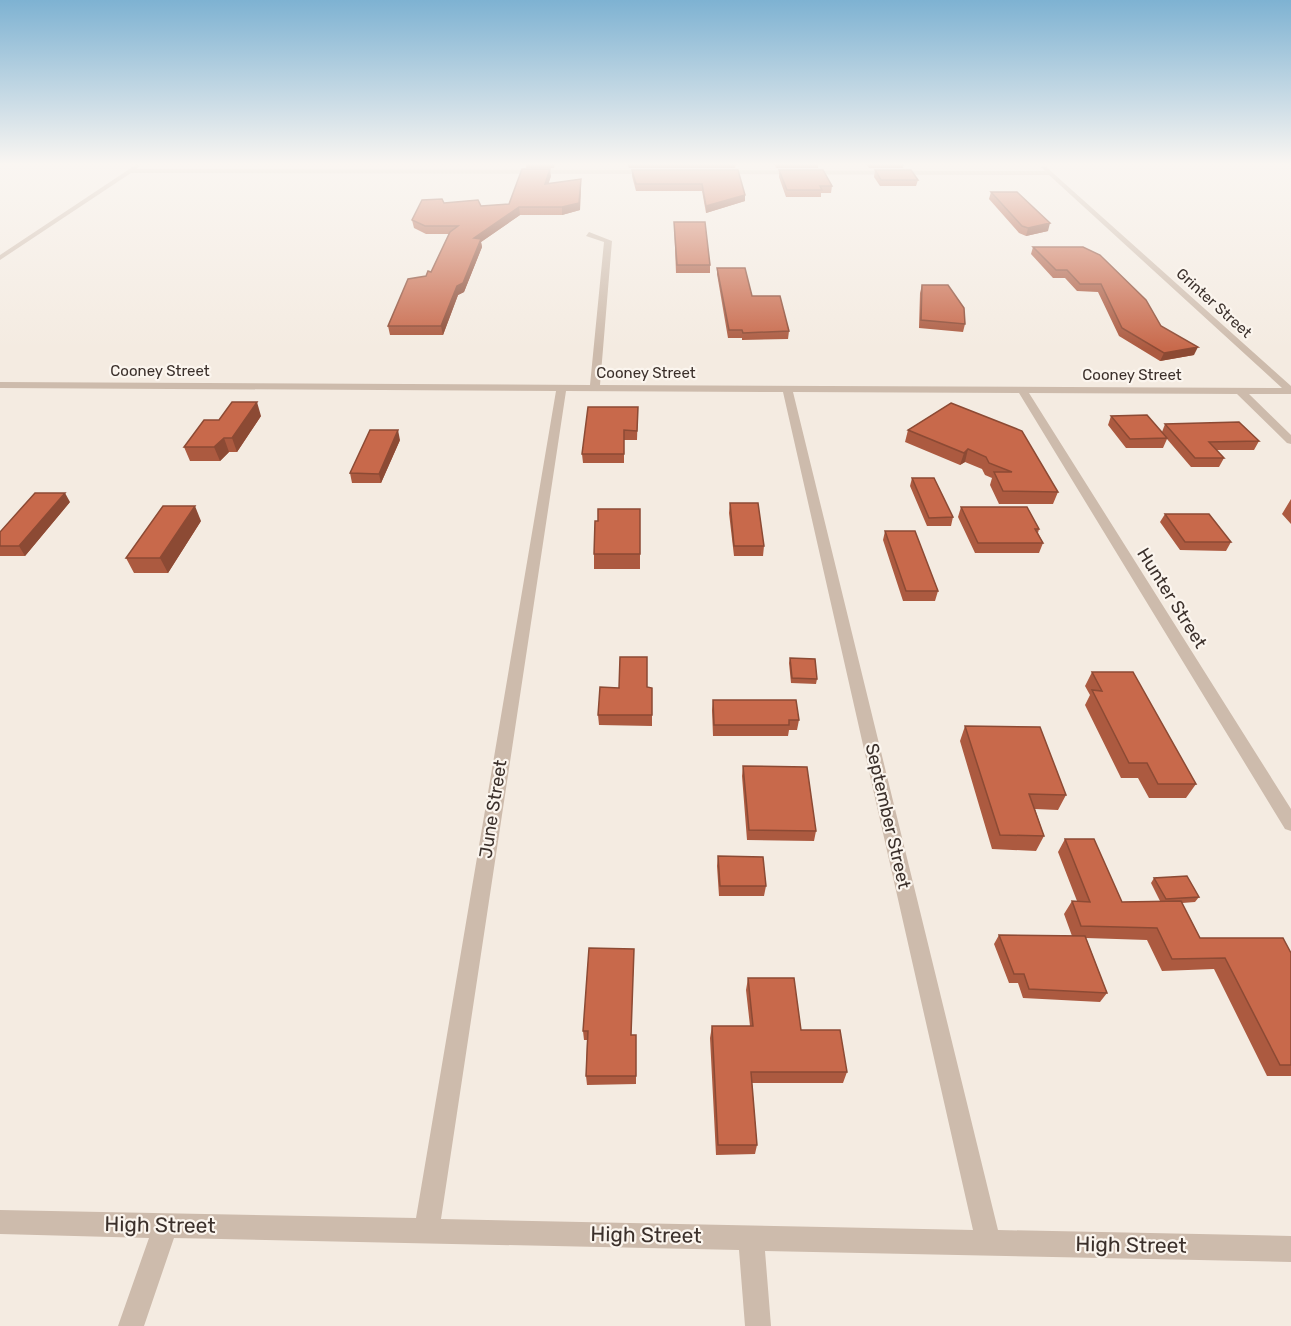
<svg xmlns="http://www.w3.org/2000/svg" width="1291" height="1326" font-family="Rubik,sans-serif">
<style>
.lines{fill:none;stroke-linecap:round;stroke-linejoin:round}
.minor{fill:#cdbbac;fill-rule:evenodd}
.wall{fill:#ac5a40}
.shaded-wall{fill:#8c4a34}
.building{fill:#c8694b;stroke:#8c4a34;stroke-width:1.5}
.labels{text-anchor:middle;stroke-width:4.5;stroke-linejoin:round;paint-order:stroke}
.far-street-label{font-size:15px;fill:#3b302b;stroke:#fbf5ee}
.street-label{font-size:18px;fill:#3b302b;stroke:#fbf5ee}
.near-street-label{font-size:21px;fill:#3b302b;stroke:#fbf5ee}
</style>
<rect width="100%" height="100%" fill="#f4ebe1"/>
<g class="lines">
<path class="minor" d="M137,164L140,166L136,169L650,170L653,172L650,174L131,173L0,260V255Z
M1044,165L1291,386V394H1249L1291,435V444L1287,443L1237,394L1029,393L1291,809V831L1285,829L1019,393L793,392L998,1230L1291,1236V1262L765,1251L771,1326H745L739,1250L174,1238L144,1326H118L149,1238L0,1234V1210L416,1218L556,391L0,388V382L590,385L604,242L586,236L589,232L612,241L600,385L1282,388L1049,175L719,174L716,172L719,170L1045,171L1041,167ZM566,391L783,392L973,1230L441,1219Z"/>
</g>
<path class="wall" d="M526,163H555L554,168H526Z
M627,163H736L735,168H629Z
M774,163H818V168H776Z
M866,163H904L903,168H869Z
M632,170H738L745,201L706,213L702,191H636L632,176Z
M779,170L832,186L831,193H821V197H786L779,177Z
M875,170L918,180L916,186H880L874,177Z
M551,176L548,184L581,179L580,210L562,215H520L481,242L482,247L464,292L458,295L443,335H390L388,326L426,276L431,272L449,234H426L414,228L412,220L444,203L481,206L509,204Z
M991,192L1048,231L1026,236L1019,233L989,199Z
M674,222L710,265V273H676Z
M1033,247H1083L1161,326L1194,355L1160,361L1119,336L1098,292L1077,291L1065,278H1053L1031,254Z
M717,268L752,296L789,331L788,339L742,340V338H728L717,274Z
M922,285L965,324L963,332L919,328L920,293Z
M951,403L1058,492L1053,504H999L990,485L992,478L985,475L982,469L965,462L960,465L905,442L908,430Z
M638,407L637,440H624V463H583L582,454Z
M261,416L237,452H229L220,461H190L184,447L219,420Z
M1111,416L1162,432L1165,424L1259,441L1254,450H1216L1224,458L1219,467H1191L1167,439L1163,448H1126L1108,425Z
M400,440L381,483H352L350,473Z
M912,478L953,517L951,526H927L910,486Z
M1291,499V524L1282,514Z
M70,502L25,556H0V532Z
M730,503L764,546L763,556H734L729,513Z
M961,507L1039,529L1038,533L1043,543L1039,553H975L958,517Z
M640,509V569H594V554L598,521Z
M1165,514L1231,542L1226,551L1180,550L1160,522Z
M201,521L168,573H134L126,558Z
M885,531L938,591L935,601H903L883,540Z
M790,658L817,679L816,684L791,683L789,663Z
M1092,672L1196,784L1186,798H1149L1138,778H1121L1085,705L1090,695L1085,686Z
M647,687L652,688V726L599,725L598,715Z
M713,700L799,720L797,730H789L788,736H713L712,710Z
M965,726L1066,795L1058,810L1035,809L1044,836L1036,851L992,849L960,741Z
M743,766L816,831L814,841L747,840L742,776Z
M1065,839L1122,902L1160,901L1151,883L1154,878L1199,897L1195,902L1182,903L1200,938L1291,953V1076H1267L1214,969L1162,971L1147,940L1086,938L1107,993L1100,1002L1023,998L1018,983H1009L994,944L999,935L1072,936L1064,914L1072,901H1077L1058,852Z
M718,856L766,886L764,896H719L717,866Z
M634,949L631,1035H636V1084L587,1085L586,1076L587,1040H584L583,1031Z
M748,978L801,1030L847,1072L843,1083H752L757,1145L755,1154L716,1155L710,1038L712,1026H750L746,990Z"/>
<path class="shaded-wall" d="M550,169L551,176L546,191L545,184Z
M581,179L580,210L562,215V207Z
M745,195V201L706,213V206Z
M519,207L520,215L481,242L482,247L464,292L458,295L443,335L441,326L457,286L474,238Z
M1050,223L1048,231L1026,236L1028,228Z
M1198,347L1194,355L1160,361L1164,353Z
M257,402L261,416L237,452L232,438Z
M398,430L400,440L381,483L379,474Z
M224,438L229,452L220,461L214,447Z
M968,449L965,462L960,465L964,453Z
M65,493L70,502L25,556L19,546Z
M195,506L201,521L168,573L160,558Z"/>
<path class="building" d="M522,169H550L545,184L581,179L579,203L562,207H519L474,238L481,239L463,283L457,286L441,326H388L408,279L426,276L428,271L431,272L450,232L458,226H425L412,220L422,200L442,199L444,203L478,200L481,206L509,204Z
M632,170H738L745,195L706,206L702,184H636Z
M779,170H823L832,186H820L822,190H787Z
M875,170H911L918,180H881Z
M991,192H1017L1050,223L1028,228L1022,226Z
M674,222H705L710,265H677Z
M1033,247H1083L1100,255L1146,300L1161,326L1198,347L1164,353L1122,328L1101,284H1080L1067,270H1056Z
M717,268H745L752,296H780L789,331L743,333L742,330H729Z
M922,285H948L964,308L965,324L921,320Z
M232,402H257L232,438H224L214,447H184L204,420H219Z
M951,403L1022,431L1058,492L1003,491L994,472H1012L989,463L986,457L968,449L964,453L908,430Z
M588,407H638L637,431L624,430V454H582Z
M1147,415L1167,438L1130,439L1111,416Z
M1239,422L1259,441L1209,442L1224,458H1195L1165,424Z
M370,430H398L379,474L350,473Z
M912,478H934L953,517L929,518Z
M35,493H65L19,546H0V532Z
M730,503H758L764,546H734Z
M163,506H195L160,558H126Z
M961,507H1027L1039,529H1035L1043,543H978Z
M598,509H640V554H594L595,521H598Z
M1165,514H1209L1231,542H1185Z
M885,531H915L938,591H906Z
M620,657H647V687L652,688V715H598L600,687L619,688Z
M790,658L815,659L817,679L792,678Z
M1092,672H1133L1196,784H1158L1147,763H1129L1092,690L1102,691Z
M713,700H796L799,720H789V725H714Z
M965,726L1040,727L1066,795L1029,794L1044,836L1000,835Z
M743,766L807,767L816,831L749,830Z
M1065,839H1094L1122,902L1181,901L1200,938H1283L1291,953V1065H1280L1225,958L1172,959L1157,928L1081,926L1072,901L1090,902Z
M718,856L763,857L766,886H720Z
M1187,876L1199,897L1166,899L1154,878Z
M999,935L1085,936L1107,993L1029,989L1024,974H1014Z
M589,948L634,949L631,1035H636V1076H586L588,1031H583Z
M748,978H794L801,1030H840L847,1072H751L757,1145H718L712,1026H753Z"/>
<linearGradient id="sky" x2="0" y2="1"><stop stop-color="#7eb2d2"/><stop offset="0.47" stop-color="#faf6f2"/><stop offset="1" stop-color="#faf6f2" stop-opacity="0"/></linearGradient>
<rect width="1291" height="349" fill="url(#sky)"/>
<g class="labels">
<g class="far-street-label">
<text transform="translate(1214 303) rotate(42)" y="5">Grinter Street</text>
<text x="160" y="376">Cooney Street</text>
<text x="646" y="378">Cooney Street</text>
<text x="1132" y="380">Cooney Street</text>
</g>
<g class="street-label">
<text transform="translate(1172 598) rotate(58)" y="6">Hunter Street</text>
<text transform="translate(493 809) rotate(-81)" y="6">June Street</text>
<text transform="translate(888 816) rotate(77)" y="6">September Street</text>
</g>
<g class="near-street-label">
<text transform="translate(160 1225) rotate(1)" y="7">High Street</text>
<text transform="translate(646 1235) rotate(1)" y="7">High Street</text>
<text transform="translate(1131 1245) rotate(1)" y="7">High Street</text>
</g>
</g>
</svg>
